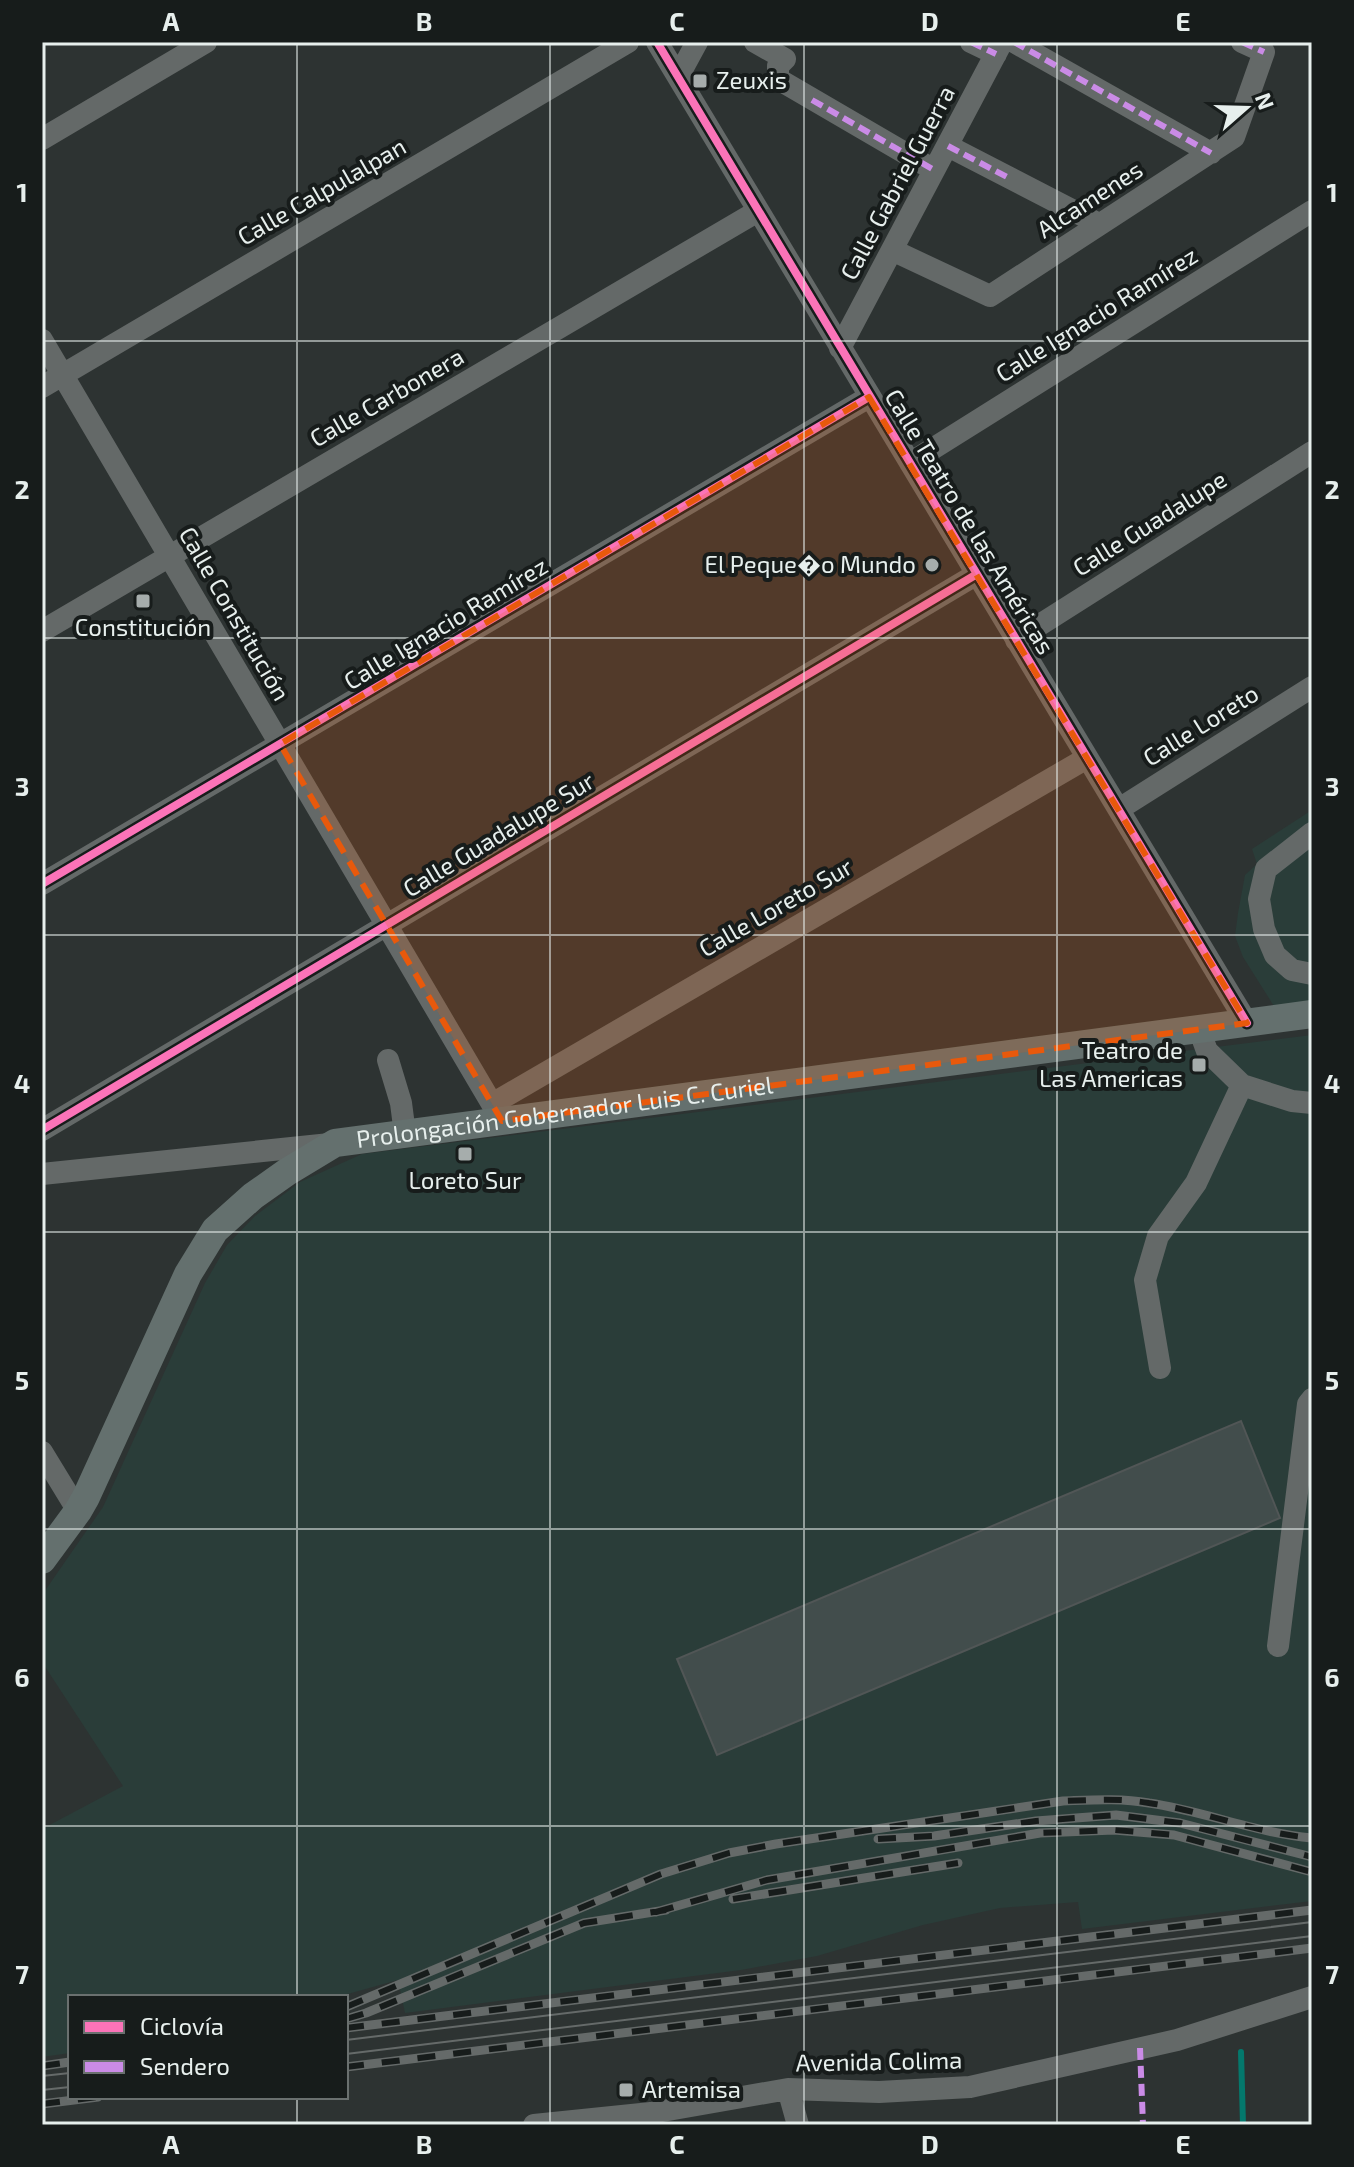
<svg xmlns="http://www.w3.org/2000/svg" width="1354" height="2167" font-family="'Exo 2',sans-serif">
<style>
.built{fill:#2a3d39}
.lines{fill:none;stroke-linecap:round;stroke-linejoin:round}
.stream{stroke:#04786c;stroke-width:6}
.building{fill:#424d4c;stroke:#515656;stroke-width:2}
.minor{stroke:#646968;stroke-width:22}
.major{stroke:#64706e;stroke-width:28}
.tram{stroke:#656a69;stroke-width:2}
.rail-casing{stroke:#656a69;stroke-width:9}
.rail{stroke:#171c1b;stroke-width:6;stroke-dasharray:18;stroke-linecap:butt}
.quiet{stroke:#ca8be6;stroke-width:6;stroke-dasharray:12 6;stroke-linecap:butt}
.cycleway-casing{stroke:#171c1b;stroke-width:13}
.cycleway{stroke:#fb73b8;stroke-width:8}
.marked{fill:#e8590c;fill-opacity:0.2;stroke:#e8590c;stroke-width:6;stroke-dasharray:16 10;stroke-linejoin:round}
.grid{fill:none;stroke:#e7efed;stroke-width:2;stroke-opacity:0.55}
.poi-dot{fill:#a6adac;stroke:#171c1b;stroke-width:3}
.labels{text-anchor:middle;stroke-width:8;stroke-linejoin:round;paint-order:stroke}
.poi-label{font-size:24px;fill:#e7efed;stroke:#171c1b;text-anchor:start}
.street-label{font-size:24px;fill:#e7efed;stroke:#171c1b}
.neatline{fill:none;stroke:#e7efed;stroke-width:3}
.grid-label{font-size:26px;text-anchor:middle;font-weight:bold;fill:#e7efed}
</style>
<rect width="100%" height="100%" fill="#2d3332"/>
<path class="built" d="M1312,810V1007L1277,1011L1243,957L1235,936L1238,913L1245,875L1257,864L1252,849Z
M1312,1035V1901L1082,1929L1078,1902L1000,1908L923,1925L817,1956L741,1970L405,2013L398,1980L337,1997H70V2053L42,2057V1829L123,1786L42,1662V1595L103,1507L205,1283L227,1245L255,1216L300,1182L362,1154Z"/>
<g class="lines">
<path class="stream" d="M1241,2052L1243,2125"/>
</g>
<path class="building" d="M1241,1421L1280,1518L717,1755L677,1659Z"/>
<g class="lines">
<path class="minor" d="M657,42L1247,1023
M755,42L785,59L778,66V79L934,170
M971,42L996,54
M1014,42L1211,153
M678,77L697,42
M42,139L206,42
M948,146L1099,224
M892,250L990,296L1234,137L1264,52L1242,42
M42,340L502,1121
M840,348L1002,42
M42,387L628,42
M910,463L1312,211
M42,631L758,211
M1016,640L1312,452
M1119,809L1312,687
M1312,833L1266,869L1259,899L1264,929L1275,955L1292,970L1312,974
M42,884L869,397
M1199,1029L1207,1051L1242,1085L1292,1101L1312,1103
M388,1060L401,1103L405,1134
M492,1104L1087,758
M42,1130L977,574
M42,1174L330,1144
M1160,1368L1145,1280L1158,1236L1196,1183L1242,1085
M42,1452L78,1511
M1278,1646L1308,1404L1312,1399
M788,2089L798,2125
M534,2125L651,2113L788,2089L879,2092L970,2087L1177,2040L1312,1997"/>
<path class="major" id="s1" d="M42,1560L78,1511L86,1497L188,1274L215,1230L253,1196L287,1172L335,1143L1312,1014"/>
<path class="tram" d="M346,2040L1312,1922
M346,2054L1312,1936
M42,2076L70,2073
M42,2090L70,2087"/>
<defs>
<path id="rail" d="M878,1839L934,1836L1036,1821L1116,1815L1180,1823L1312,1857
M733,1899L958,1863
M656,1912L767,1880L1040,1833L1114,1830L1174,1835L1312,1872
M346,2007L661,1874L729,1853L776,1844L1063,1801C1092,1800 1120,1798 1149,1803C1204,1811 1256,1833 1312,1838
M346,2019L366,2013L584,1923L666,1910
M346,2028L1312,1910
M42,2066L70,2062
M346,2067L1312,1948
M42,2104L98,2097"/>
</defs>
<use href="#rail" class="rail-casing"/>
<use href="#rail" class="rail"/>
<path class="quiet" d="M971,42L996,54
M1014,42L1211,153
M1242,42L1264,52
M812,100L934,170
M948,146L1007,177
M1140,2048L1143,2125"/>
<defs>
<path id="cycleway" d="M657,42L1247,1023
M42,884L869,397
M42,1130L977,574"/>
</defs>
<use href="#cycleway" class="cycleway-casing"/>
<use href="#cycleway" class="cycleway"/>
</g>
<path class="marked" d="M869,397L1247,1023L502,1121L280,744Z"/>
<path class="grid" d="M297,42V1997M550,42V2125M804,42V2125M1057,42V2125M42,341H1312M42,638H1312M42,935H1312M42,1232H1312M42,1529H1312M42,1826H1312M297,2097V2125"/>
<g class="poi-dot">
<rect x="692" y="73" width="16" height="16" rx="4"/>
<circle cx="932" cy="565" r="8"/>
<rect x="135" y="593" width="16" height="16" rx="4"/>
<rect x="1191" y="1057" width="16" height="16" rx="4"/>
<rect x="457" y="1146" width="16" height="16" rx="4"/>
<rect x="618" y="2082" width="16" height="16" rx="4"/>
</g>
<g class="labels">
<g class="poi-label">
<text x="716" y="89">Zeuxis</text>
<text x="916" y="573" text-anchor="end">El Peque�o Mundo</text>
<text x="143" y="636" text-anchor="middle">Constitución</text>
<text x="1183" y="1059" text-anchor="end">Teatro de<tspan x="1183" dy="28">Las Americas</tspan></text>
<text x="465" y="1189" text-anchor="middle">Loreto Sur</text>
<text x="642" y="2098">Artemisa</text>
</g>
<g class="street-label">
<text transform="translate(898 183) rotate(-62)" y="8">Calle Gabriel Guerra</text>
<text transform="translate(322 192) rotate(-30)" y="8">Calle Calpulalpan</text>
<text transform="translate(1090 200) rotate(-33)" y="8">Alcamenes</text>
<text transform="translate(1097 315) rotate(-32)" y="8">Calle Ignacio Ramírez</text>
<text transform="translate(387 398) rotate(-30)" y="8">Calle Carbonera</text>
<text transform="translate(969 522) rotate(59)" y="8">Calle Teatro de las Américas</text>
<text transform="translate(1150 524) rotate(-32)" y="8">Calle Guadalupe</text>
<text transform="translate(234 614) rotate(60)" y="8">Calle Constitución</text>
<text transform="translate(446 624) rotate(-31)" y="8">Calle Ignacio Ramírez</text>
<text transform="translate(1201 726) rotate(-32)" y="8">Calle Loreto</text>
<text transform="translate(499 835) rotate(-31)" y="8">Calle Guadalupe Sur</text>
<text transform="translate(776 908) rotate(-30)" y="8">Calle Loreto Sur</text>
<text dy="8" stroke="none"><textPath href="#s1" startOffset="754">Prolongación Gobernador Luis C. Curiel</textPath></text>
<text transform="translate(879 2062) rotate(-1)" y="8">Avenida Colima</text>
</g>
</g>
<rect width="1354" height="2167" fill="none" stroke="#171c1b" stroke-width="88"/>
<rect x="68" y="1995" width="280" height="104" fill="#171c1b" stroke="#6a706f" stroke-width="2"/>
<rect x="84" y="2021" width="40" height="12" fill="#fb73b8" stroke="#6a706f" stroke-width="2"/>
<text x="140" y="2035" font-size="24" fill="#e7efed">Ciclovía</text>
<rect x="84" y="2061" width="40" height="12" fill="#ca8be6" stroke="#6a706f" stroke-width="2"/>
<text x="140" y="2075" font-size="24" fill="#e7efed">Sendero</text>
<g transform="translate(1246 108) rotate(70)" stroke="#171c1b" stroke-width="6" paint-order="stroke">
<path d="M0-6L14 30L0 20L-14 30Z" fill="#e7efed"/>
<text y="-12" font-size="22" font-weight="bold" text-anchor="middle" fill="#e7efed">N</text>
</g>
<rect x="44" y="44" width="1266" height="2079" class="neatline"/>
<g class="grid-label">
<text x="171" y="31">A</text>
<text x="424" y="31">B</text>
<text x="677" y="31">C</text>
<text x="930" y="31">D</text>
<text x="1183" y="31">E</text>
<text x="22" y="202">1</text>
<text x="1332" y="202">1</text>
<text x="22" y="499">2</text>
<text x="1332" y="499">2</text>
<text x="22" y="796">3</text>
<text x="1332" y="796">3</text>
<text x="22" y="1093">4</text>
<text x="1332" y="1093">4</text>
<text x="22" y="1390">5</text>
<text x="1332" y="1390">5</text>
<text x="22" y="1687">6</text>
<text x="1332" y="1687">6</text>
<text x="22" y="1984">7</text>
<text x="1332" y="1984">7</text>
<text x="171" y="2154">A</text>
<text x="424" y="2154">B</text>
<text x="677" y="2154">C</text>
<text x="930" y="2154">D</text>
<text x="1183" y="2154">E</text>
</g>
</svg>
